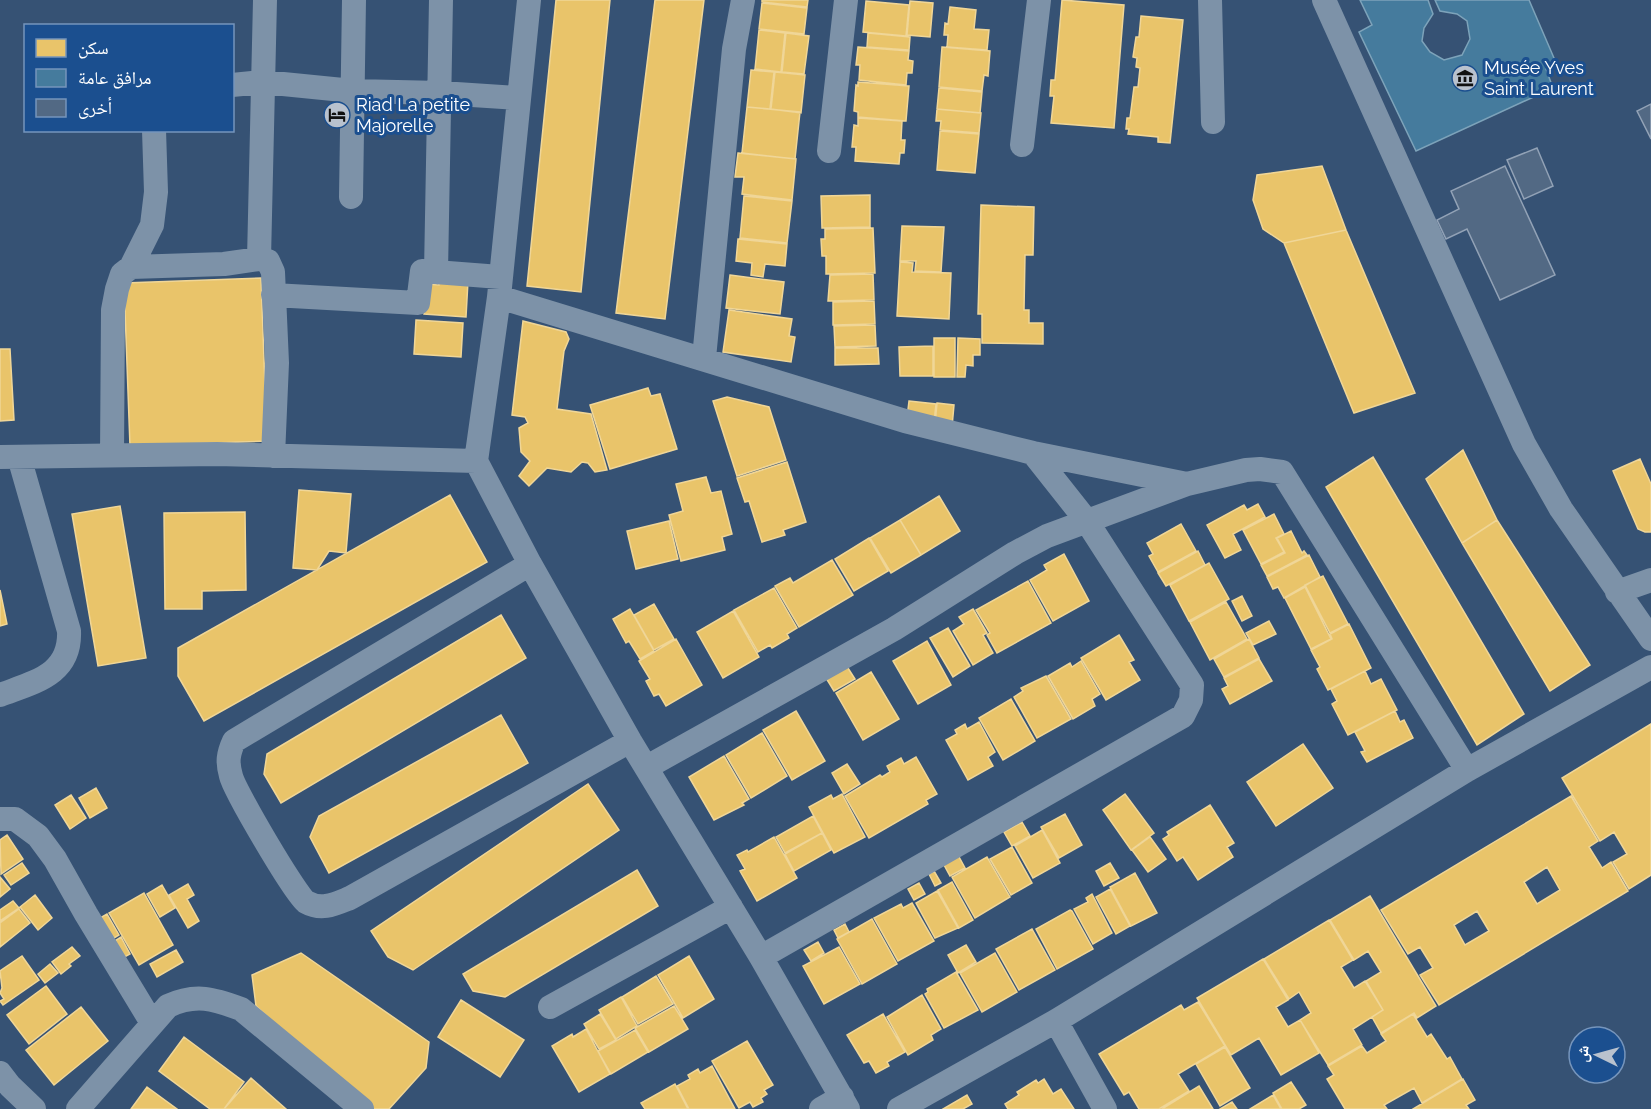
<svg xmlns="http://www.w3.org/2000/svg" width="1651" height="1109" font-family="Raleway,'Noto Naskh Arabic',sans-serif">
<style>
.homes{fill:#e9c46a;stroke:#f0d697;stroke-width:1.5;fill-rule:evenodd}
.public{fill:#457b9d;stroke:#7da3ba;stroke-width:1.5}
.building{fill:#526984;stroke:#92a2b6;stroke-width:1.5}
.lines{fill:none;stroke-linecap:round;stroke-linejoin:round}
.street{stroke:#7d92a8;stroke-width:24}
.labels{text-anchor:middle;stroke-width:6;stroke-linejoin:round;paint-order:stroke}
.poi-label{font-size:18px;fill:#fff;stroke:#1b4f8f;text-anchor:start}
</style>
<rect width="100%" height="100%" fill="#365274"/>
<path class="homes" d="M556,0H610L581,292L527,286Z
M655,0H704L665,319L616,313Z
M762,0H808L807,7L762,2Z
M1062,0L1124,5L1114,128L1051,123L1054,96H1050L1051,80H1055Z
M866,1L909,5L906,36L863,32Z
M910,1L933,3L930,37L907,35Z
M762,3L807,8L804,34L759,29Z
M950,7L976,10L974,29L989,30L987,50L947,47L948,35H944L945,23L948,24Z
M1141,16L1183,20L1170,143L1158,142V137L1128,134L1129,129H1126L1127,118H1130L1134,87H1138L1140,68L1136,67L1137,58L1133,57L1136,37H1139Z
M759,30L785,33L781,72L755,69Z
M786,33L809,36L804,74L782,72Z
M868,33L910,37L909,50L867,47Z
M858,47L909,51L908,60L913,61L912,73H907L906,85L859,80L860,65H856Z
M942,47L990,51L988,76L984,75L982,91L939,87Z
M751,70L774,72L770,109L747,107Z
M775,72L805,75L801,113L771,109Z
M858,82L909,86L906,121L858,117V112L854,111L856,85L858,86Z
M939,88L982,92L980,113L937,109Z
M747,107L800,112L795,159L742,153Z
M937,109L981,113L979,133L940,130L941,121H936Z
M858,118L902,121L901,140H905L904,153H900L899,164L855,161L856,147H852L854,125L858,126Z
M940,131L979,134L975,173L937,170Z
M738,153L796,159L792,200L742,194L744,177H735Z
M1322,166L1346,230L1284,243L1263,229L1253,200L1257,175Z
M870,195V227L822,228L821,196Z
M744,196L792,201L787,243L740,238Z
M981,205L1034,207L1033,255H1025L1024,310H1029V323H1043V344L982,343V314H978Z
M902,226L944,227L941,272L915,271L916,261H900Z
M873,228L875,273L826,274V256H822L821,239H825V229Z
M1346,230L1415,393L1354,413L1284,243Z
M738,239L787,244L785,266L765,264L763,277L751,275L752,263L736,261Z
M900,262L913,263L912,272L951,273L949,319L897,316Z
M873,274L874,300L828,301L830,275Z
M730,275L784,282L780,314L726,308Z
M261,278L267,441L130,446L124,283Z
M439,279L468,281L466,317L424,314L426,284L439,285Z
M874,301L875,324L833,325V302Z
M729,310L792,319L789,336L795,337L791,362L723,352Z
M416,320L463,323L461,357L414,354Z
M523,321L566,332L569,339L564,351L557,409L591,414L607,470L595,472L588,463L582,462L571,472L547,468L529,486L519,476L530,461L521,452L519,428L528,423L525,417L512,415Z
M875,325L876,346L835,347L834,326Z
M934,338H955V377H934Z
M958,338L980,339V355H973V366L966,365L965,377H957Z
M933,346V376H900L899,347Z
M835,348H878L879,364L835,365Z
M0,349H10L14,420L0,421Z
M648,388L651,396L660,394L677,449L610,469L590,405Z
M727,397L769,407L786,460L737,476L713,401Z
M909,401L936,404L934,422L907,418Z
M937,403L954,405L952,427L935,425Z
M1463,450L1497,520L1462,543L1426,479Z
M1373,457L1524,714L1477,745L1326,487Z
M1640,459L1651,484V532H1645L1638,529L1613,471Z
M787,462L806,522L783,530L785,535L762,542L749,501L745,502L737,478Z
M706,477L711,493L721,491L732,534L722,537L725,550L681,561L669,515L683,511L676,484Z
M299,490L351,494L346,553L329,551L317,570L293,568Z
M450,495L487,562L204,721L178,676V648Z
M939,496L960,531L921,555L900,520Z
M1258,504L1265,517L1233,534L1241,550L1225,558L1207,525L1244,505L1247,510Z
M120,506L146,658L98,666L72,514Z
M245,512L246,590L202,591V609H165L164,513Z
M1274,514L1284,534L1276,538L1284,552L1261,564L1243,530Z
M900,520L921,555L891,573L870,538Z
M1497,520L1590,665L1550,691L1462,543Z
M669,521L678,559L636,569L627,531Z
M1181,524L1196,551L1158,572L1149,556L1153,554L1147,543Z
M1291,531L1302,553L1304,551L1307,555L1267,576L1261,565L1285,553L1277,538Z
M869,538L888,571L854,591L835,559Z
M1198,551L1205,565L1166,586L1158,573Z
M1064,554L1089,601L1053,621L1030,580L1047,570L1044,565Z
M1309,555L1320,577L1284,598L1278,587L1273,589L1267,577Z
M832,560L853,595L799,627L775,586L790,578L793,583Z
M1209,563L1229,599L1189,621L1170,585Z
M1323,576L1348,624L1330,633L1305,585Z
M1028,581L1051,623L997,653L987,635L990,633L976,610Z
M1305,587L1331,639L1311,649L1285,598Z
M774,588L797,628L787,634L789,638L772,648L770,645L758,652L734,610Z
M0,590L7,624L0,626Z
M1242,596L1252,616L1242,621L1232,601Z
M1226,602L1247,639L1210,660L1190,622Z
M654,604L674,639L654,650L634,615Z
M630,609L654,651L640,659L629,641L626,643L613,619Z
M973,609L987,633L983,635L993,653L973,665L953,631L964,624L959,617Z
M733,611L759,657L723,678L697,632Z
M501,615L526,658L281,803L264,774L267,754Z
M1269,621L1276,634L1253,645L1246,633Z
M1349,624L1371,668L1328,690L1317,669L1320,667L1311,650L1332,639L1330,634Z
M948,628L970,666L953,677L930,638Z
M1119,635L1134,660L1129,662L1140,680L1106,700L1081,658Z
M676,639L702,685L666,706L659,694L654,696L646,681L650,679L639,661Z
M1249,639L1259,658L1224,677L1214,659Z
M927,641L951,685L918,704L893,661Z
M1259,659L1272,681L1230,704L1222,689L1228,686L1224,678Z
M1081,661L1100,694L1092,699L1095,706L1073,719L1048,676L1070,663L1072,667Z
M846,665L855,679L834,691L826,678Z
M1365,671L1371,684L1381,679L1397,710L1348,735L1332,704L1337,701L1331,689Z
M871,672L899,719L863,740L836,693Z
M1046,676L1071,719L1037,738L1014,697L1023,691L1021,688Z
M1011,699L1035,741L1003,760L979,718Z
M796,711L825,761L792,780L763,730Z
M1395,711L1400,722L1404,720L1413,738L1367,762L1361,752L1365,751L1355,732Z
M501,715L528,763L329,873L310,837L319,816Z
M979,722L995,752L988,757L993,766L968,780L946,740L957,734L955,730L965,724L967,729Z
M1651,724V875L1629,889L1613,862L1627,854L1614,832L1600,841L1562,778Z
M762,733L787,776L751,798L726,755Z
M1303,744L1333,788L1276,826L1247,782Z
M724,756L749,799L742,803L744,805L714,820L689,777Z
M916,757L937,794L926,800L928,804L869,838L845,796L880,775L882,777L890,772L887,766L901,758L904,764Z
M847,764L860,784L844,794L832,773Z
M588,784L619,830L413,970L388,957L371,931Z
M96,788L107,808L90,818L79,798Z
M842,794L865,837L834,853L809,807L831,795L833,799Z
M1125,794L1154,833L1131,850L1103,810Z
M71,795L86,818L70,829L55,805Z
M1571,796L1598,841L1589,847L1602,868L1611,862L1628,891L1439,1005L1420,975L1433,968L1420,947L1408,954L1381,910ZM1547,867L1560,890L1537,904L1524,882ZM1477,911L1489,931L1465,945L1454,925Z
M1210,805L1234,843L1227,847L1233,857L1198,880L1183,857L1177,861L1163,839L1169,835L1167,832Z
M1065,814L1082,845L1059,858L1041,827Z
M813,816L822,833L785,853L776,837Z
M1022,822L1030,836L1012,846L1004,832Z
M1042,830L1060,863L1033,878L1015,846Z
M822,833L831,850L794,871L785,854Z
M7,835L23,859L1,874L0,840Z
M774,837L797,878L757,901L740,871L745,869L737,855L747,850L748,852Z
M1150,837L1166,859L1148,872L1132,850Z
M1012,847L1032,883L1011,895L990,859Z
M958,855L965,868L950,876L943,863Z
M987,857L1010,897L975,918L952,877Z
M22,863L29,873L11,885L4,875Z
M1110,863L1119,878L1104,886L1096,871Z
M637,870L658,906L505,997L473,991L463,974Z
M934,871L941,883L935,886L929,874Z
M1135,873L1157,913L1131,926L1110,887Z
M0,877L10,889L0,897Z
M952,882L973,920L959,928L938,890Z
M919,883L925,894L914,900L908,889Z
M188,884L194,895L187,899L199,921L188,928L169,895Z
M162,885L175,908L160,917L147,894Z
M1110,889L1130,926L1116,934L1096,897Z
M937,891L958,928L935,938L916,903Z
M144,893L173,945L139,965L109,913Z
M1092,894L1112,933L1093,944L1074,909L1088,902L1086,898Z
M35,895L52,918L38,930L20,907Z
M1370,896L1436,1006L1417,1018L1414,1013L1381,1033L1372,1017L1383,1010L1366,981L1381,972L1368,951L1354,960L1330,920Z
M13,901L19,908L0,921V910Z
M912,903L934,941L898,961L874,918L901,904L903,908Z
M19,909L30,923L0,947V923Z
M1070,910L1072,911L1093,949L1057,969L1036,929Z
M107,914L119,935L106,943L93,922Z
M872,919L897,964L862,984L837,939Z
M1329,920L1353,960L1341,967L1354,988L1365,981L1383,1010L1353,1029L1362,1045L1328,1065L1300,1020L1311,1013L1299,992L1289,999L1264,959Z
M845,924L849,932L838,938L834,930Z
M1032,929L1055,970L1019,990L996,949Z
M121,937L130,954L117,961L108,945Z
M818,942L824,953L811,961L804,950Z
M966,945L976,962L958,973L948,955Z
M72,947L80,956L69,964L71,966L61,974L52,962Z
M839,947L860,984L824,1004L803,966Z
M176,950L183,962L157,977L150,964Z
M301,953L429,1042L426,1068L389,1109H368L256,1006L252,975Z
M995,953L1017,992L982,1012L960,973Z
M22,956L39,980L3,1005L0,1001L4,999L0,993L2,988L0,971Z
M689,956L714,999L683,1018L658,975Z
M1263,959L1288,1000L1276,1007L1288,1027L1300,1020L1319,1053L1281,1075L1259,1038L1231,1055L1197,998Z
M50,964L58,973L45,983L38,974Z
M956,972L978,1010L944,1028L925,994L928,992L927,989Z
M656,976L673,1004L638,1024L622,997Z
M46,986L67,1014L29,1044L7,1015Z
M922,995L941,1029L931,1035L933,1040L908,1055L887,1017Z
M621,997L637,1026L616,1039L599,1010Z
M461,1000L524,1040L500,1077L438,1037Z
M1198,1002L1225,1046L1178,1074L1189,1091L1159,1109H1139L1129,1092L1124,1095L1099,1054L1181,1005L1184,1010Z
M674,1006L688,1029L649,1052L635,1028Z
M81,1007L108,1041L54,1085L26,1050Z
M600,1014L616,1040L599,1049L584,1024Z
M883,1014L905,1052L887,1062L889,1066L876,1073L869,1061L864,1063L847,1035Z
M1413,1014L1427,1037L1431,1034L1447,1059L1450,1057L1462,1079L1422,1103L1414,1088L1384,1105L1387,1109H1345L1327,1079L1334,1075L1328,1066L1362,1046L1367,1053L1386,1041L1381,1034Z
M586,1029L610,1074L579,1092L552,1046L572,1034L573,1037Z
M635,1030L648,1052L611,1074L598,1051Z
M184,1037L244,1082L224,1109H210L159,1071Z
M747,1041L773,1085L764,1090L767,1094L761,1098L763,1102L753,1107L750,1102L739,1108L712,1061Z
M1225,1047L1250,1088L1220,1106L1196,1064Z
M712,1066L735,1109H689L677,1086L690,1079L688,1075L698,1069L700,1073Z
M251,1078L286,1109H224Z
M1044,1079L1053,1094L1061,1089L1074,1109H1008L1005,1104L1019,1095L1017,1092L1036,1080L1038,1083Z
M1463,1079L1475,1100L1466,1105L1469,1109H1413Z
M1291,1082L1306,1105L1299,1109H1282L1273,1093Z
M675,1084L688,1109H645L641,1103Z
M1199,1086L1213,1109H1162Z
M147,1087L177,1109H131Z
M967,1095L972,1104L963,1109H943Z
M1273,1095L1281,1109H1250Z
M1232,1102L1237,1109H1220Z"/>
<path class="public" d="M1360,0H1428L1433,14L1424,28L1422,41L1430,52L1444,60L1462,55L1470,39L1467,21L1457,14L1440,11L1435,0H1529L1557,65L1546,69L1553,88L1416,151L1359,32L1372,25Z"/>
<path class="building" d="M1651,104V139L1637,111Z
M1537,148L1553,186L1524,199L1507,160Z
M1505,166L1555,275L1500,300L1467,229L1446,239L1437,220L1459,209L1451,191Z"/>
<g class="lines">
<path class="street" d="M529,0L499,297L476,461L530,564L630,741L761,957L848,1109
M1210,0L1213,122
M1324,0L1524,444L1561,509L1651,639
M232,85L263,82L353,91L441,93L519,98
M1022,145L1039,0
M829,151L846,0
M351,197L354,0
M259,259L265,0
M131,267L224,264L259,259L268,261L273,272L277,363L273,456
M436,272L441,0
M273,295L418,303L422,271L500,277
M499,297L905,421L1033,453L1187,484
M704,358L734,49L743,0
M112,455L113,310L117,289L122,274L131,267L152,225L156,192L154,130
M0,457L217,454L476,461
M530,564L234,741C228,754 227,762 231,776C234,790 297,897 306,902C322,911 335,904 350,898L630,741
M1617,592L1651,580
M0,695C34,682 71,675 69,631L19,457
M647,767L894,629L1015,553L1047,536L1187,484L1246,470L1260,469L1282,472L1467,770
M0,819H15L38,836L55,859L86,914L152,1023
M761,957L1183,716L1191,700L1192,685L1086,520L1033,453
M550,1007L731,907
M1056,1021L1105,1109
M0,1073L10,1086L34,1109
M78,1109L168,1006C196,993 214,999 241,1009L362,1109
M821,1109L842,1097
M899,1109L1056,1021L1467,770L1651,667"/>
</g>
<defs>
<symbol id="museum-disc" viewBox="-11 -11 22 22"><circle r="9.5" fill="#b9c2ce" stroke="#1b4f8f"/><path d="M0-6L6-3V-2H-6V-3ZM-5-1h2V3h-2ZM-1-1h2V3h-2ZM3-1h2V3H3ZM-6 4H6V6H-6Z" fill="#111"/></symbol>
<symbol id="hotel-disc" viewBox="-11 -11 22 22"><circle r="9.5" fill="#b9c2ce" stroke="#1b4f8f"/><path d="M-6-4.5h1.5V1H6V5H4.5V3h-9V5H-6ZM-4 0a1.8 1.8 0 1 1 3.6 0ZM.5 0V-2.5h3Q6-2.5 6 0Z" fill="#111"/></symbol>
</defs>
<g fill-rule="evenodd">
<use href="#museum-disc" x="1450" y="63" width="30" height="30"/>
<use href="#hotel-disc" x="322" y="100" width="30" height="30"/>
</g>
<g class="labels">
<g class="poi-label">
<text x="1484" y="74">Musée Yves<tspan x="1484" dy="21">Saint Laurent</tspan></text>
<text x="356" y="111">Riad La petite<tspan x="356" dy="21">Majorelle</tspan></text>
</g>
</g>
<rect x="24" y="24" width="210" height="108" fill="#1b4f8f" stroke="#7695bc" stroke-width="1.5"/>
<rect x="36" y="39" width="30" height="18" fill="#e9c46a" stroke="#7695bc" stroke-width="1.5"/>
<text x="78" y="54" font-size="18" fill="#ffffff">سكن</text>
<rect x="36" y="69" width="30" height="18" fill="#457b9d" stroke="#7695bc" stroke-width="1.5"/>
<text x="78" y="84" font-size="18" fill="#ffffff">مرافق عامة</text>
<rect x="36" y="99" width="30" height="18" fill="#526984" stroke="#7695bc" stroke-width="1.5"/>
<text x="78" y="114" font-size="18" fill="#ffffff">أخرى</text>
<g transform="translate(1597 1055) rotate(275)"><circle r="28" fill="#1b4f8f" stroke="#7695bc" stroke-width="1.5"/>
<path d="M0-4.5L10 22L0 15L-10 22Z" fill="#b9c2ce"/>
<text y="-9" font-size="16" font-weight="bold" text-anchor="middle" fill="#ffffff">ش</text>
</g>
</svg>
